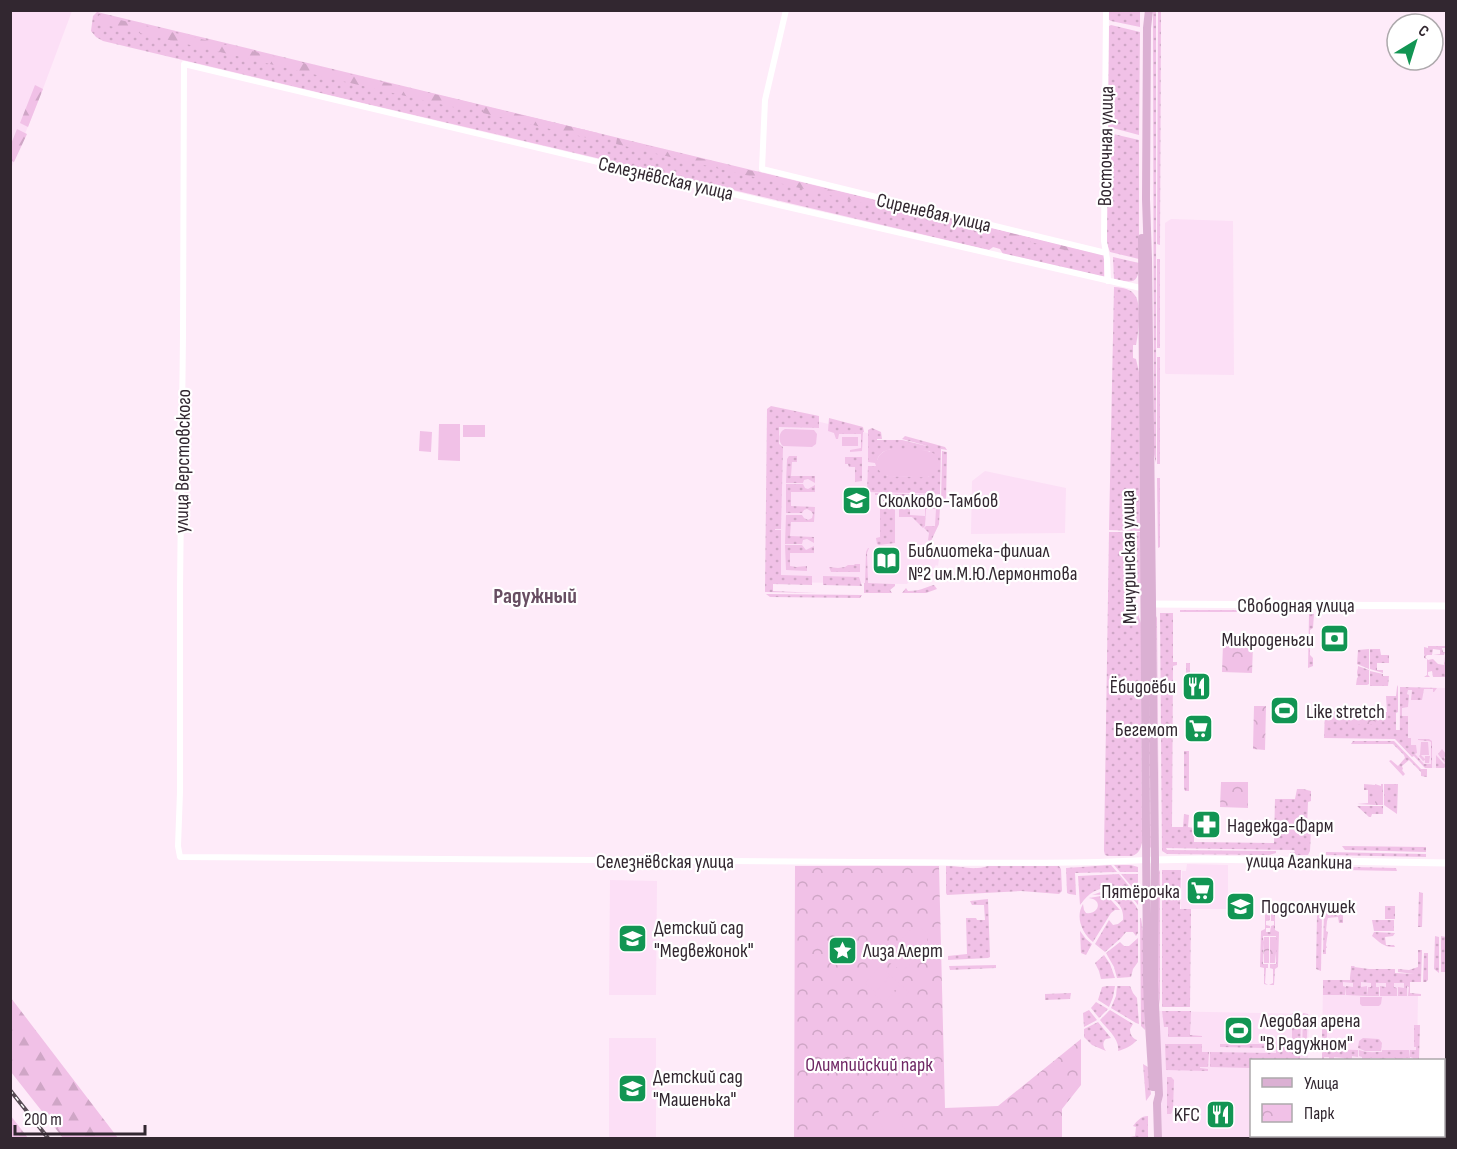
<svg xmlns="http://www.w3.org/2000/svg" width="1457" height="1149" font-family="'Sofia Sans Condensed',sans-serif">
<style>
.built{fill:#fcdff6}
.grass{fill:url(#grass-dots);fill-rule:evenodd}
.forest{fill:url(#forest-firs)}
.park{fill:url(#park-crowns)}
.garden{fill:#f1c1e7}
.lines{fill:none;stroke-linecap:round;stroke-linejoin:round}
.tertiary{stroke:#fff;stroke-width:6}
.secondary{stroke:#fff;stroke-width:7}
.primary{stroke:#dbb0d3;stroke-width:8}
.rail-casing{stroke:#584b55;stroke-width:4}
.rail{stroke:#fff;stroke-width:1.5;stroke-dasharray:4.5;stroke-linecap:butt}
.labels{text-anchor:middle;stroke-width:4.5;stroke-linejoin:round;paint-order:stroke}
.street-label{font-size:20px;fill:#322730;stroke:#fff}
.poi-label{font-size:20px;fill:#322730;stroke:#fff;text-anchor:start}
.park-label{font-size:20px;fill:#6f2764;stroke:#fff}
.quarter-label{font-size:22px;font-weight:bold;fill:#674e62;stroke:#fff}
</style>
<defs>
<pattern id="grass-dots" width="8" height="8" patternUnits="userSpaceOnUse" patternTransform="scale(1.5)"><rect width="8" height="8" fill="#f1c1e7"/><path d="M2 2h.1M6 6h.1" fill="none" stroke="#cfa6c6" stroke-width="1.8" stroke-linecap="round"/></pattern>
<pattern id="forest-firs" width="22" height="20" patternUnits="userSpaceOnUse" patternTransform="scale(1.5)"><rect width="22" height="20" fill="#f1c1e7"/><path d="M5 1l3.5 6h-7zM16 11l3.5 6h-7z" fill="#cfa6c6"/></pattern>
<pattern id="park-crowns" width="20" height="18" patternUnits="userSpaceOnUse" patternTransform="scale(1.5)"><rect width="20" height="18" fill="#f1c1e7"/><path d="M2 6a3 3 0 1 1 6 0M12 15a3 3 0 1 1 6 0" fill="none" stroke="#cfa6c6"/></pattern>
</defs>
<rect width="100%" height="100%" fill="#feebf9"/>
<path class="built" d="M11,11H72L44,86L11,169Z
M1171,219L1233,221L1234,375L1166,374L1165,373V223Z
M777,412L876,435L877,440H902L941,450L939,524L929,544L934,547L935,546L940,552L938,566L936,565L932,571L930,570L925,572L922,568L920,569L907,584L774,582Z
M985,471L1066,488L1065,533L971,534L972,481Z
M1400,687L1446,688V766L1444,768H1425L1399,741Z
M1187,864L1228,865V909H1181L1182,871H1186Z
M610,880L657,881L656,995H609Z
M1323,980L1409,981V994H1418L1417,1060H1322Z
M1159,1011L1309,1014L1308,1060H1252V1136H1306V1138H1162Z
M609,1038H656V1138H609Z"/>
<path class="grass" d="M1161,10L1160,245L1157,244L1158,11Z
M1108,11H1140V27L1111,21L1108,19Z
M1153,11H1156V463L1154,454Z
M97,12L1104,255V277L1003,254L1000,249L993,247L989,250L354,101L103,41L96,37L91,31L93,16Z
M1111,25L1140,32L1139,135L1109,127L1107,126L1109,26Z
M1109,133L1139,140V259L1110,252L1106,241L1107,135Z
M1113,257L1139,263C1139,285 1132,283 1114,279Z
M1157,259H1160V348H1157Z
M1114,287C1134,288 1139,295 1139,315C1139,325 1138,335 1136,345H1133V358L1136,359L1139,372L1140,531L1109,530Z
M1157,357H1160V464H1157Z
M771,406L819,416V428L779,427V444L783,447L781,529H775V530H781V575L812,576V585L773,584V591L817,593L765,592L767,409Z
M829,418L863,427L864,432H863L862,451L850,452V450L861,448V434H839L838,439H836L834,433L828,431Z
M872,428L881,432L882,439H877V440H902L931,447L902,439L905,436L945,447L947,450L941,449L940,494L912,493V492L911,493L867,492L868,466H876L875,463L868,462V430ZM891,449L930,451L936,472L928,477L888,476C879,472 872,460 882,453C883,451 889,450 891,449Z
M942,451L947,452L946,502L945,504H941Z
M789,456H797V462H792L791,476H815V483L808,479L804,480L803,483H786L787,459Z
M845,457H862V481L855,482V467H849L848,464H845Z
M1157,478H1160V547L1158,548Z
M786,484H803L805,488L808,489L815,485V492H791V506L815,507L814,522H791L790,536L814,537V543L807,539L803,540L802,544H785L786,515H802L804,518L808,520L812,518L813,514L811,511L807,509L804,510L802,513H786Z
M875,493L940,495V504L895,502V543L879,545L877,544L876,538L880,537V495H875Z
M902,505L940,506L939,524L931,541L928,540L929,533L924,528L926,526H935L936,509H926L925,526L923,528L912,517H899V506ZM910,506L925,507V516L910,515Z
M1109,532H1140L1141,583L1134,602L1141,623L1142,842C1141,848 1139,854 1132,856H1108L1105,855L1104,851Z
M785,545H802L806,550L814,546V553H790V566L796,567L807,566V571L786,570Z
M868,548H869L867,553L868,583L895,584V586L890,590L892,593H864V583H865L866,552Z
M855,564H860V572H831L829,567L838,568L845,567L848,565H854Z
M823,576L859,577L862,586L823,585Z
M934,585L937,589L926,593H902L906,588L908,591C920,591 923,588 934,585Z
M766,594L862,595L860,598L770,597Z
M1180,610H1248V612H1180Z
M1160,613H1173V662H1177V665L1173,666L1172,827H1183L1184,814L1189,815L1188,827L1194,828V826V842L1274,843L1275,799H1295L1297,789H1303L1311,791V801L1308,802L1307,827L1311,830L1310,851L1308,855H1296L1290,853V852H1295L1294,850L1166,848L1167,850L1276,851V853L1269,855L1167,854L1162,851Z
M1309,614H1314L1313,628L1310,630V655L1313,658V666L1308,668Z
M1157,616L1159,849L1156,618Z
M1148,618L1149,619L1151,847L1150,848Z
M1428,646H1446V648H1442L1443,652H1446V655H1445V652L1444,655H1433L1440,654V650L1433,649L1432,655H1427L1425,657L1428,660L1433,659L1438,664L1444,665L1445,656H1446V677H1433L1432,671L1428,672V675L1430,677H1424L1427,675V659L1424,658V655L1425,656L1424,654V647L1428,648Z
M1369,649V669L1357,664L1358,650Z
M1370,649H1380L1381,655H1389V663H1377V670H1383V673L1370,669Z
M1186,663H1190V698H1186Z
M1358,666L1369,670V684L1367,685H1356L1357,678L1358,677C1356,671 1358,671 1358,666Z
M1370,671L1383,674V676H1389L1388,686H1370Z
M1398,685V712L1396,713V730H1400V687L1437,688L1434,692H1433V689H1424L1422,700H1411L1412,690H1408L1407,694L1409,695L1408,707L1402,708V716H1408V738H1411V745H1416L1417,753L1415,754L1424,764H1431V742L1429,741L1418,740V739H1429L1432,741V768H1425L1414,756L1412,757L1395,739L1324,738L1325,711L1387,712L1386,696H1396L1397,687Z
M1353,741H1394L1421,769H1427V777L1421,776V772L1409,760L1402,766L1403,769L1402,770L1405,774L1403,776L1389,761L1391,760L1398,766L1405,758L1404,755L1393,744H1351Z
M1442,749L1446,754L1444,758L1446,760V766L1444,768H1436V755L1444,764L1445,763L1438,754Z
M1184,751H1189V791H1185L1184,788Z
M1364,784L1375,785V805L1357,804L1368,803V790H1364Z
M1384,784H1398L1397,814L1384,805Z
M1357,806H1383V814H1372L1371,817H1369Z
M1342,846L1426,847V852L1345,850Z
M1326,852L1426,854V857L1326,855Z
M1111,865L1117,872L1075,873L1076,895L1069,894L1067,893L1066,868Z
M1114,865H1131L1138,867V872H1120Z
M946,866C961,866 974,871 988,866H1059L1061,869L1062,891L1059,894L1021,891L947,895L946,893Z
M1351,867L1396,868L1397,871L1345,870V869Z
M1160,870V1005L1157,986L1158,873Z
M1162,870H1181L1180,909H1191L1190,1007H1162Z
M1119,874L1138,897V905C1127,889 1106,882 1090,894C1086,897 1083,901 1080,905L1078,876Z
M1121,874H1138V894Z
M1112,890C1124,893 1133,899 1138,910V933L1136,936L1133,932H1126L1121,938L1105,952L1095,944L1109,920L1113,925L1118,924L1123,920C1125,902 1108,893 1092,895L1104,891Z
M1419,892L1423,893L1422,927H1418Z
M1101,896L1111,900L1120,910H1115L1111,913L1093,942C1082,933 1075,917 1083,904L1084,910L1086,913C1098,915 1104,900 1089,898Z
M988,899L990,957L988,958L948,960V956L967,954L966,918H976L977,920H985L984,905H972L970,901Z
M1385,906H1395V919H1385Z
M1262,911H1270V920L1266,921V925L1270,926V928H1266V932H1270L1271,926L1274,925V921H1271V911L1279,912V913L1275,914V930L1279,932L1278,967L1275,969L1274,985H1269L1273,983V969L1270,968V964H1276V936H1263V964H1268V968H1266L1265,983L1268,985L1264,984V968L1260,967L1261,931L1265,929V914L1263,913Z
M1322,911L1321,971L1316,969L1317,914Z
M1324,911L1340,912L1343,915V923H1339L1338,917L1328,918L1327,921L1326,931L1328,932L1326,945L1327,948H1326V954H1323Z
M1140,918H1141L1143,931L1145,1030L1141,1026Z
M1372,920H1394V931H1374Z
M1080,931L1086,939L1092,944L1086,955L1081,953Z
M1374,932L1395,933L1393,936L1385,937L1386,945H1394L1395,947C1385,948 1379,942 1372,936Z
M1435,936L1439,937V973L1434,969Z
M1441,936L1446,937V972H1441Z
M1138,938V962L1133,969L1131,977L1117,978L1114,967L1106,953L1120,942L1124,946H1129Z
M1418,950H1422L1421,982H1410V993L1421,994V996H1408L1409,987L1407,986V996H1398V987L1404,988V983H1394V987L1397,988V996H1380V986L1386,987V983H1376V987H1379V996H1367L1368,987H1371V983L1361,982V987L1367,986V996L1346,995V986L1353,987V983L1343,982V986L1346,987L1345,995H1323V980H1350C1350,974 1351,972 1351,966H1355L1354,967L1369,969H1395V973L1414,974L1398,972V969L1409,970L1418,967Z
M1424,953H1428V980L1426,982H1423Z
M1104,955L1110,964L1115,978L1101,979L1099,971L1095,963Z
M996,965V968L950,970L949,966Z
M1107,986H1115L1113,997L1109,1007L1098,1000L1102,987Z
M1117,986H1130L1133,993L1137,998L1139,1024L1136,1023L1111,1008L1116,996Z
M1071,993L1070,999L1045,1000V994Z
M1096,1002L1108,1009L1099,1018L1091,1008Z
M1089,1010L1097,1020L1084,1027L1083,1013Z
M1110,1010L1133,1024L1130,1029C1130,1034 1132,1038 1137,1040C1132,1046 1125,1049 1118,1051C1120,1039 1107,1029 1100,1020Z
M1162,1011H1191L1190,1035L1202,1036V1037H1168V1027H1164Z
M1292,1013L1301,1014L1300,1060H1252L1251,1068L1210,1067V1052L1276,1053L1277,1039H1292Z
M1303,1013L1308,1014L1306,1055H1302Z
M1098,1022L1111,1038L1106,1039C1102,1042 1103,1047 1106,1051L1092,1045L1084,1037V1029Z
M1322,1023H1327V1046H1324V1053L1325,1049L1358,1050V1057L1352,1056V1060H1344V1058L1334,1057V1060H1329V1057H1324V1060H1322Z
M1414,1025H1420L1419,1060H1413V1058H1403L1402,1060H1396L1395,1058H1386L1385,1060H1380V1058H1370V1060H1362V1057L1359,1056V1050C1367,1053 1374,1052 1382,1052V1050H1409L1410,1058H1413L1410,1057V1050H1416V1047H1414Z
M1363,1038L1379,1039L1382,1043L1381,1051H1365L1358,1048L1359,1041Z
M1165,1044H1202V1052H1209L1208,1067H1200V1068L1208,1069V1071L1166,1070Z
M1220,1044H1264V1048L1220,1047Z
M1143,1064L1148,1067L1151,1094L1146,1101Z
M1167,1077H1171L1174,1080L1173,1110L1171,1114H1167Z
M1148,1116V1138H1130V1137L1135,1136L1136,1127L1133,1126C1137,1121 1141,1116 1148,1116Z"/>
<path class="forest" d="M99,15L472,103L469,111L97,23Z
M35,85L43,89L28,127L20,123Z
M484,106L598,133L596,140L483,113Z
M17,129L27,134L14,162L11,161V144Z
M617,138L947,218L946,223L616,144Z
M957,220L1102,255L1104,259L957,225Z
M11,998L118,1138H63L11,1072Z
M10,1116H11L28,1138H11Z"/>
<path class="park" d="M1223,644L1253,645L1252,673L1222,672Z
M1254,706H1266L1265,750L1253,749Z
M1348,717L1376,718L1375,724H1348Z
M1221,782H1248V808L1220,807Z
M1375,784L1381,786V784H1383V805H1375Z
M795,866H939L945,1108L998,1106L1081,1039V1085L1062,1109V1138H794Z
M1264,937H1269V963H1264L1263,942Z
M1270,937H1276L1277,942L1275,963H1270Z"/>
<path class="garden" d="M439,424H460V461L438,460Z
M463,425H485V437H463Z
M785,429L814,430L817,434L816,444L812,447L783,446C778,442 778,432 785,429Z
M420,431L432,432L431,452L419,451Z
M842,437H858V446H842Z
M891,449C901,449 925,448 933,453C941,458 941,471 932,476C926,478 919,477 913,477C905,476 893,478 885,475C870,468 877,451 891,449Z
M899,496L938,497V501L899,500Z
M1421,742H1428L1429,755H1421L1425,759V756H1430L1429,763H1425V760L1423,761L1419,756L1420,755Z
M915,927C944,930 915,963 904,969H899L890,963V951L909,931Z
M880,966L890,975L875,992L865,983Z
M891,976L900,984L884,1003L874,994Z
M901,985L909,992L898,1004L891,997Z
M1360,997H1382L1381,1004L1379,1006H1362L1360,1004Z
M890,1106L896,1110L908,1138H887L877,1115L879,1111Z"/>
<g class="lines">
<path class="tertiary" d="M786,10L765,100L762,169L1106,253
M1106,10L1104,241L1107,259L1108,281
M1145,289L779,205L184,64L183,335L180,588V792L178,846L180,857C408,858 637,861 865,862C959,862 1053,865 1147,860"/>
<path class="secondary" d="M1147,604L1446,606
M1152,860L1202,859L1446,863"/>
<path class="primary" d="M1149,10L1147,28L1146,199L1148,259L1155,860L1154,981L1159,1095L1157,1103L1158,1138
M1142,238L1147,980L1148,1009L1153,1087"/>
<defs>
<path id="rail" d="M10,1090L48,1138"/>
</defs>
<use href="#rail" class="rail-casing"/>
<use href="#rail" class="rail"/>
</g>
<defs>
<symbol id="school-square" viewBox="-11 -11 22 22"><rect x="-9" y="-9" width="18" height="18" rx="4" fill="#129553" stroke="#fff"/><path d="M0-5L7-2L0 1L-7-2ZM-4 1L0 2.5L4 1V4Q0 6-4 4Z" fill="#fff"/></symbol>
<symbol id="library-square" viewBox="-11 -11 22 22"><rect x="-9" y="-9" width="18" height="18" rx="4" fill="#129553" stroke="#fff"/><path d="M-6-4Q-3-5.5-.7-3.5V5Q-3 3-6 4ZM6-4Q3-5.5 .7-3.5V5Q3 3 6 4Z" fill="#fff"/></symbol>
<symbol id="bank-square" viewBox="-11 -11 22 22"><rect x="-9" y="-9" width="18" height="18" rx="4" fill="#129553" stroke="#fff"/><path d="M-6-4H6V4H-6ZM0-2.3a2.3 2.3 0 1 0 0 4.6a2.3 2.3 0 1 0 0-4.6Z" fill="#fff"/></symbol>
<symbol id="restaurant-square" viewBox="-11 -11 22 22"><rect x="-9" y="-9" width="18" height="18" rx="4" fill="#129553" stroke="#fff"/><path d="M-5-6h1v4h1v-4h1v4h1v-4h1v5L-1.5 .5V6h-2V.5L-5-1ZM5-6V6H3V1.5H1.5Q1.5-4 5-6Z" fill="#fff"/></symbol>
<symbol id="stadium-square" viewBox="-11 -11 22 22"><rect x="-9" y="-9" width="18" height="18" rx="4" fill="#129553" stroke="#fff"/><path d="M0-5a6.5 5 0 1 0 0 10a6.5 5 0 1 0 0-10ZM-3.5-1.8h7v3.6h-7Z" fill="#fff"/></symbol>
<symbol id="supermarket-square" viewBox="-11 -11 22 22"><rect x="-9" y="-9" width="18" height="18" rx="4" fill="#129553" stroke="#fff"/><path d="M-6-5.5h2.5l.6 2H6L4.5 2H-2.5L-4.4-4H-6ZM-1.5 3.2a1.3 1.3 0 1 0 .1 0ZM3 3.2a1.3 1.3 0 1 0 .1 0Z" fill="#fff"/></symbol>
<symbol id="pharmacy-square" viewBox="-11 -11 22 22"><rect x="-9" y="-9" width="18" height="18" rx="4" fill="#129553" stroke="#fff"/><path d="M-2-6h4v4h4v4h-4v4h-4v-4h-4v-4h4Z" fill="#fff"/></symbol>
<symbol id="sight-square" viewBox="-11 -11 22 22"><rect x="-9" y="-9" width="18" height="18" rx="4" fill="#129553" stroke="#fff"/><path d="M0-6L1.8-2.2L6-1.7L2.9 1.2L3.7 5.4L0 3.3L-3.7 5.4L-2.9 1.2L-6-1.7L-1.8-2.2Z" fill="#fff"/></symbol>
</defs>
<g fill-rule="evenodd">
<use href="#school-square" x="840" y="484" width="33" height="33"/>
<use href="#library-square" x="870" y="544" width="33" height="33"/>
<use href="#bank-square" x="1318" y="622" width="33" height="33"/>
<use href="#restaurant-square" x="1180" y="670" width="33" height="33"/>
<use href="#stadium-square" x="1268" y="694" width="33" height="33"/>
<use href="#supermarket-square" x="1182" y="712" width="33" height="33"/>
<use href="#pharmacy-square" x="1190" y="808" width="33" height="33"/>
<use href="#supermarket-square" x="1184" y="874" width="33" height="33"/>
<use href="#school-square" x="1224" y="890" width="33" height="33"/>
<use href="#school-square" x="616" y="922" width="33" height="33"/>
<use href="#sight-square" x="826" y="934" width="33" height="33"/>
<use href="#stadium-square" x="1222" y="1014" width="33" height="33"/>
<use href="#school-square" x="616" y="1072" width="33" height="33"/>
<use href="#restaurant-square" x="1204" y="1098" width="33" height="33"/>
</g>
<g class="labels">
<g class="street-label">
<text transform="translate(1105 146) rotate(-89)" y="7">Восточная улица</text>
<text transform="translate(666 178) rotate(13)" y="7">Селезнёвская улица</text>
<text transform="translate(934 212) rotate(13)" y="7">Сиреневая улица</text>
<text transform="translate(182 461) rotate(-89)" y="7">улица Верстовского</text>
<text transform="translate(1128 557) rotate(-91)" y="7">Мичуринская улица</text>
<text x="1296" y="612">Свободная улица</text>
<text x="665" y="868">Селезнёвская улица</text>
<text transform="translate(1299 861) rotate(1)" y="7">улица Агапкина</text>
</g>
<g class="poi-label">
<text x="878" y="507">Сколково-Тамбов</text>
<text x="908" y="557">Библиотека-филиал<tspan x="908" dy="23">№2 им.М.Ю.Лермонтова</tspan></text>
<text x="1314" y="646" text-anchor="end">Микроденьги</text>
<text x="1176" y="693" text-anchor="end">Ёбидоёби</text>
<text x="1306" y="718">Like stretch</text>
<text x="1178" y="736" text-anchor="end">Бегемот</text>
<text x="1227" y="832">Надежда-Фарм</text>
<text x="1180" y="898" text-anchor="end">Пятёрочка</text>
<text x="1261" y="913">Подсолнушек</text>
<text x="654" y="934">Детский сад<tspan x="654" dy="23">"Медвежонок"</tspan></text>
<text x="863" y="957">Лиза Алерт</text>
<text x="1260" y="1027">Ледовая арена<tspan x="1260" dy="23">"В Радужном"</tspan></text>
<text x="653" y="1083">Детский сад<tspan x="653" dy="23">"Машенька"</tspan></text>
<text x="1200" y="1121" text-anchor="end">KFC</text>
</g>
<g class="park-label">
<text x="869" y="1071">Олимпийский парк</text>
</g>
<g class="quarter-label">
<text x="535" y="603">Радужный</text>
</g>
</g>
<rect width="1457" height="1149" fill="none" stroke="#322730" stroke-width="24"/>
<rect x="1250" y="1059" width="195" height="78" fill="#ffffff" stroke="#ada9ac" stroke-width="1.5"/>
<rect x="1262" y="1078" width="30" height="9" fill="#dbb0d3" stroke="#ada9ac" stroke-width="1.5"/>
<text x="1304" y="1089" font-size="18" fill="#322730">Улица</text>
<rect x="1262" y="1104" width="30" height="18" fill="url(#park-crowns)" stroke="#ada9ac" stroke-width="1.5"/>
<text x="1304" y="1119" font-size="18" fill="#322730">Парк</text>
<g transform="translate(1415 42) rotate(38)"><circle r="28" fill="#ffffff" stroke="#ada9ac" stroke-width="1.5"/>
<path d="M0-4.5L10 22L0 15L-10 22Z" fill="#129553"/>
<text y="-9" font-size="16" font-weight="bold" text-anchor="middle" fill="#322730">С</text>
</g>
<path d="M15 1125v9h130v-9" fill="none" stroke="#322730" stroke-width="3"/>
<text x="24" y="1125" font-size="18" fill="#322730" stroke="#ffffff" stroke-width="4.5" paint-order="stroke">200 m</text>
</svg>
